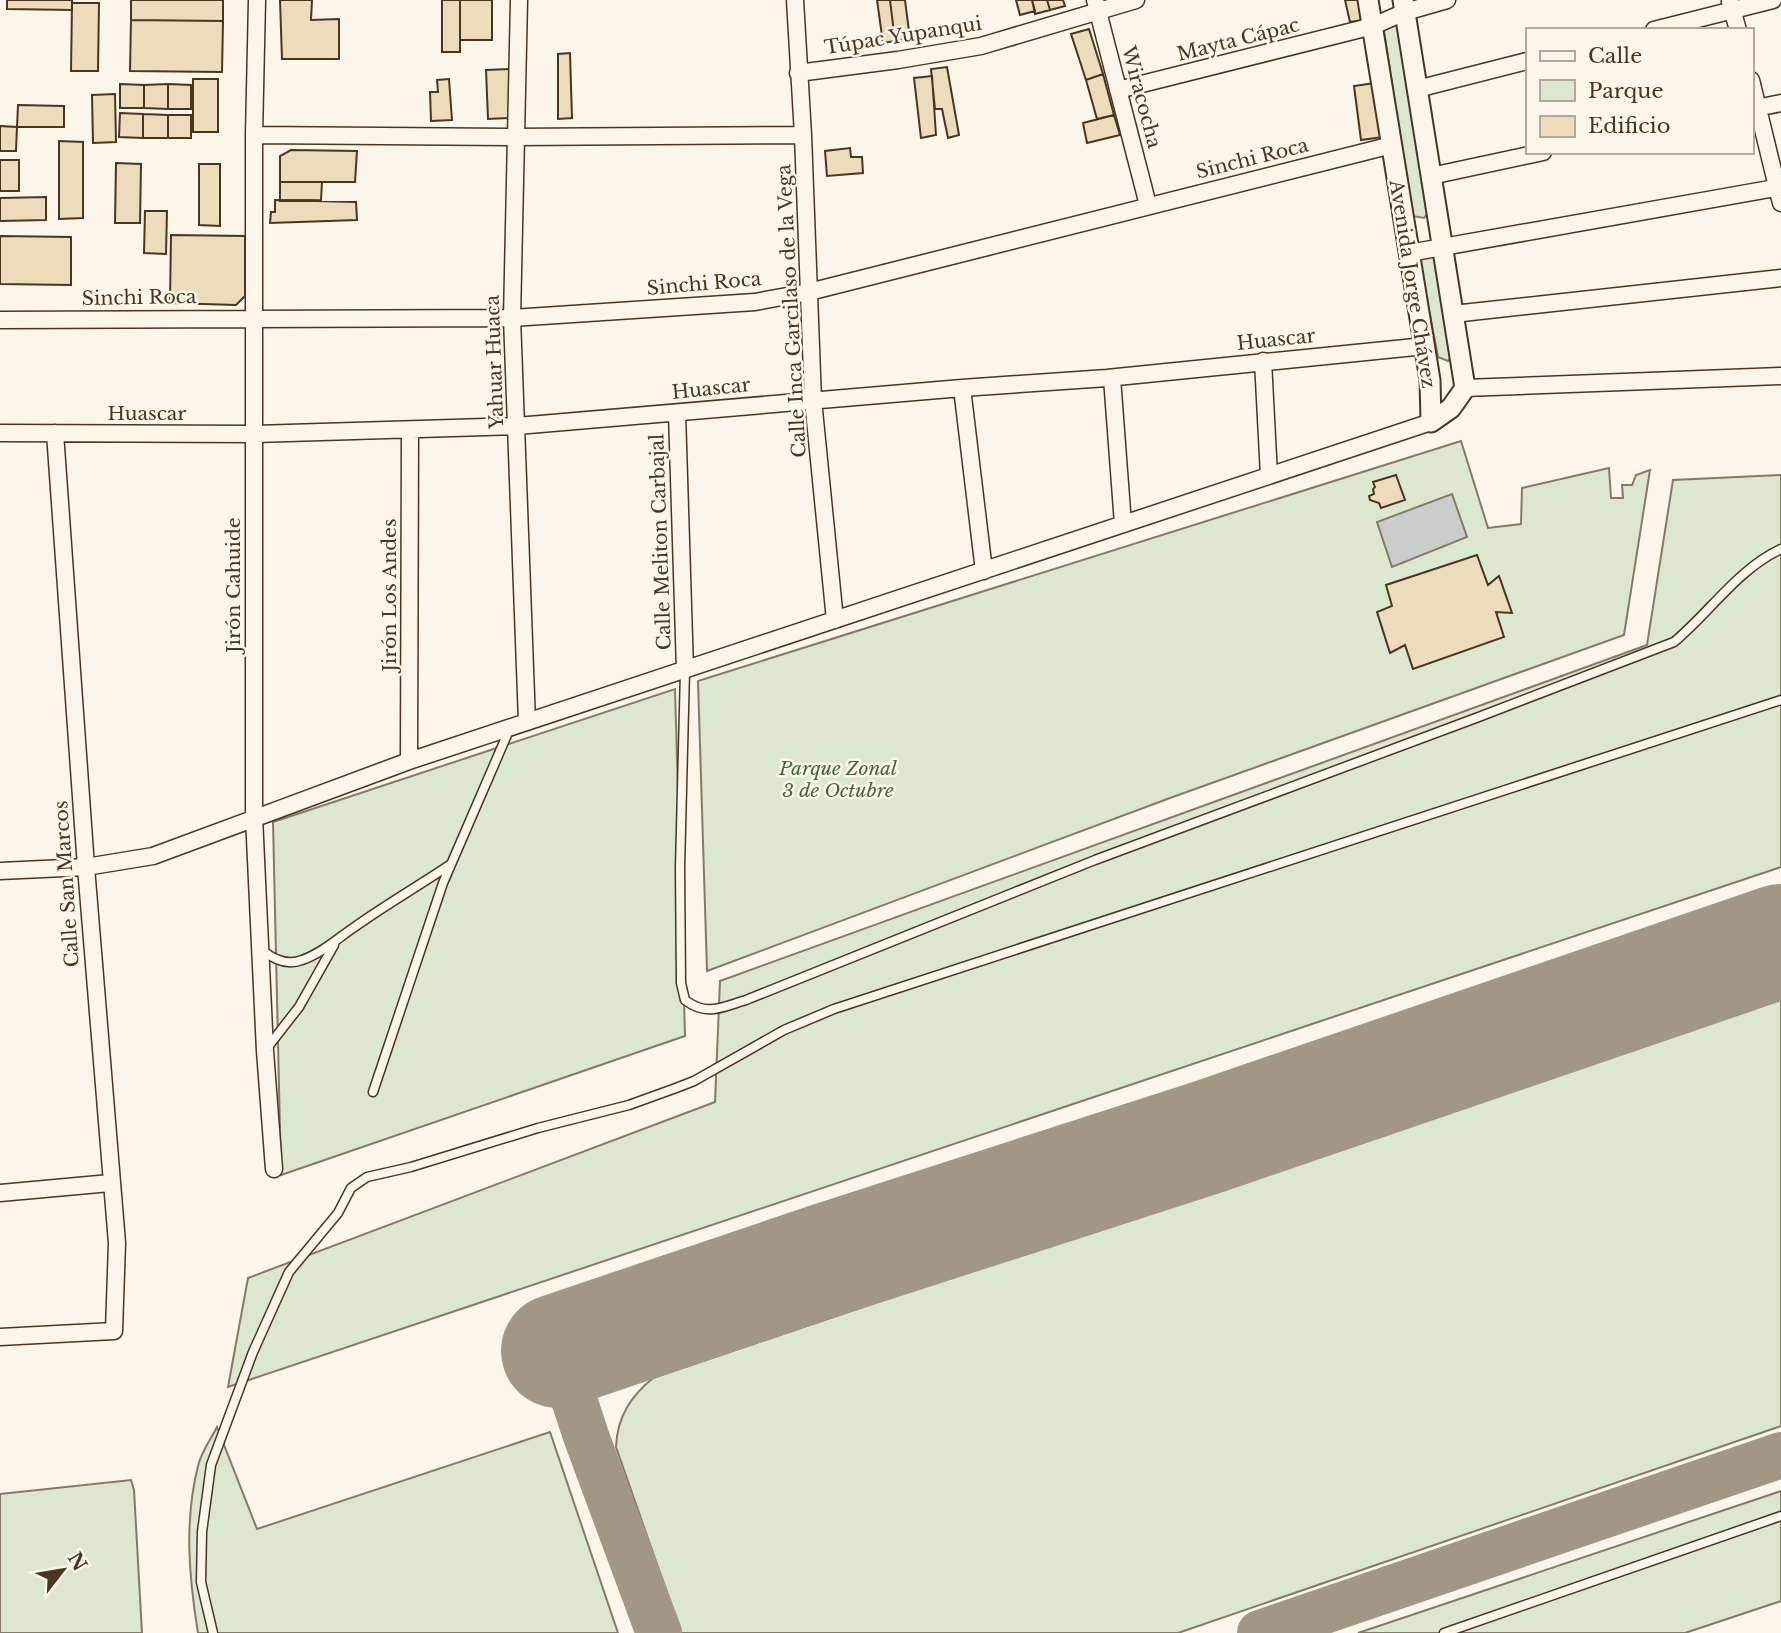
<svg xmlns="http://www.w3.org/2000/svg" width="1781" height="1633" font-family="'Libre Baskerville',serif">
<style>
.green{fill:#dce7d0;stroke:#887966;stroke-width:2}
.water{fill:#c9cecd;stroke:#887966;stroke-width:2}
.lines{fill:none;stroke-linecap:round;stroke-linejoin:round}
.taxiway{stroke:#a29684;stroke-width:46}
.runway{stroke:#a29684;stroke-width:114}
.building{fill:#ecdcbc;stroke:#4a3520;stroke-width:2}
.service-casing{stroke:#4a3520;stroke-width:11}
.minor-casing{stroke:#4a3520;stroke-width:19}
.tertiary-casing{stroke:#4a3520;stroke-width:23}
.service{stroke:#fbf6e9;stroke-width:8}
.minor{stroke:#fbf6e9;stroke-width:16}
.tertiary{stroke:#fbf6e9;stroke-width:19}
.labels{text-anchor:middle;stroke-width:5;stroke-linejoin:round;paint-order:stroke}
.street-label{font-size:19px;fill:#4a3520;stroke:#fbf6e9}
.park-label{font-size:19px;font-style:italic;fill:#436837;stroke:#fbf6e9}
</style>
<rect width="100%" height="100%" fill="#fbf6e9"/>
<path class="green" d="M1387,24L1398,25L1430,210L1424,218L1412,216L1384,31Z
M1430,254L1438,257L1453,355L1448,361L1438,357L1419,258Z
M1461,441L1488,528L1521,524L1522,488L1609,468L1611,498H1623L1622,485H1632L1636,475L1650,470L1624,635L1170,798L707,971L698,681Z
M1781,475V867L228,1387L248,1278L715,1102L720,981L1647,645L1673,480Z
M675,689L685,1036L281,1175L273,822Z
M1781,997V1426L1178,1633H681L616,1447C617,1417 631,1396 653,1378Z
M217,1427L257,1529L550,1432L618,1633H198C189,1578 184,1521 198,1466C201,1452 211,1439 217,1427Z
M131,1480L134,1490L142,1633H0V1494Z
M1781,1491V1601L1685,1633H1358Z"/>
<path class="water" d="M1452,494L1467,537L1392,567L1377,522Z"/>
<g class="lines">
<path class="taxiway" d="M558,1351L586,1436L659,1633
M1260,1633L1781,1455"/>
<path class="runway" d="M558,1351L827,1260L1208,1137L1781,941"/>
</g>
<path class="building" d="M7,0H72V10L7,9Z
M131,0H223V21L131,20Z
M280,0H312L311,20L339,19V59H282Z
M442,0H460V52H442Z
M460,0H492V40H460Z
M877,0H890L895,41L883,43Z
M890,0H905L910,39L895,41Z
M1016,0H1032L1035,11L1020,15Z
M1032,0H1047L1050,10L1035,14Z
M1047,0H1063L1065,6L1050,10Z
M1345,0H1363V20L1350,22Z
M72,3H99L98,71H71Z
M131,20L223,21L222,72L130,71Z
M1089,29L1103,74L1086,80L1071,34Z
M570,53L572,118L558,119V54Z
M947,67L959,135L948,138L942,109H935L931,69Z
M512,69L510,116L508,118L488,119L486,70Z
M1103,74L1114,115L1097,119L1086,80Z
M932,76L936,135L921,138L914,78Z
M193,79H218V132H193Z
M449,79L452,120L431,121L430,92H438L437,80Z
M1375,83L1383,137L1361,140L1354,86Z
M120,84L144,85V108H120Z
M168,84V109L144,108V85Z
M168,84L191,85V109H168Z
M115,94L116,142L93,143L92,95Z
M18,105L64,106V127H17Z
M120,113L143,114V138L119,137Z
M143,114L168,115V138H143Z
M168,115H191V138H168Z
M1114,115L1120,135L1087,143L1083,123Z
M0,126L17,127L16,151H0Z
M59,141L83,142V218L59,219Z
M850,148L851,157H862L863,173L827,176L825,151Z
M291,150L357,151L355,182H280V156Z
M0,160H19V191H0Z
M116,163L141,164L140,223H115Z
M199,164H220V226L199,225Z
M280,182H322L321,200L280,201Z
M46,197V220L0,221V198Z
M275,200L356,202L357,220L270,223L271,212H275Z
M145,211H167L166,254L144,253Z
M171,235L245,236V296L236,305L170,303Z
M0,236L71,237V285L0,284Z
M1396,475L1405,500L1381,508L1379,503L1370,500L1369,496L1374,494L1373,489L1375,487L1373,482Z
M1477,555L1488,585L1499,576L1512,613L1496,612L1504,637L1413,669L1405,645L1390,653L1377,612L1392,606L1386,585Z"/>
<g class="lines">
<defs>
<path id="service" d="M685,670L680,868L681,983L685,1000C707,1017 722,1007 746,1000L1095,860L1476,718L1674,642C1710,612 1738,569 1781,549
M262,950C273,959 287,966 302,960C322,953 338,938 356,926C387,904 420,885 451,864
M267,1048L299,1007L334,945
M373,1092L443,883L510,728
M213,1633L201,1582L202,1532L211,1465L253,1352L289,1272L338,1213L351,1188L367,1177L411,1167L538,1128L629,1105L676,1088L694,1081L784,1030L834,1009L1781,700
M1444,1633L1781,1516"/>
<path id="minor" d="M257,0L254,135V817L265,1051L274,1169
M519,0L512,318L527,722
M795,0L803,135L813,400L835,620
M1095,0L1148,205
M1730,2L1738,30
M1654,30L1773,0
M798,73L898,60L981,46L1136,0
M1751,80L1781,203
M1417,89L1527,61
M1118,90L1373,26L1405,12L1447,0
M1751,109L1781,103
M254,135L515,137L803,135
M1431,176L1543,152
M1409,253L1781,187
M1453,314L1781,278
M0,320L512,318L755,302L809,292L1392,145
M1263,361L1269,476
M1112,378L1123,524
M962,388L984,571
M1465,388L1781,376
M677,413L685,670
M0,433L255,434L517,426L962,388L1107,378L1425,346
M409,761L410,430
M0,871L86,867L153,856L409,761L1431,422
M0,1193L110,1183
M0,1337L114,1331L117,1243L86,867L55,433"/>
<path id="tertiary" d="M1368,0L1430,380L1431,422
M1403,0L1465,388L1451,408L1431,422"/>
</defs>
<use href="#service" class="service-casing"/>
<use href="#minor" class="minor-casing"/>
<use href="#tertiary" class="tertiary-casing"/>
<use href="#service" class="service"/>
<use href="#minor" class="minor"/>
<use href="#tertiary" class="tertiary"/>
</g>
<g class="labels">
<g class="street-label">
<text transform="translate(903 35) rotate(-9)" y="7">Túpac Yupanqui</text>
<text transform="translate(1238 39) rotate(-14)" y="7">Mayta Cápac</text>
<text transform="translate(1142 97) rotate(75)" y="7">Wiracocha</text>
<text transform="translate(1252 158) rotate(-14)" y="7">Sinchi Roca</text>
<text transform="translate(704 283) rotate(-5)" y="7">Sinchi Roca</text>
<text transform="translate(1413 284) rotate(81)" y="7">Avenida Jorge Chávez</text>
<text transform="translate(139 297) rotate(-1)" y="7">Sinchi Roca</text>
<text transform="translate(791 311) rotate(-93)" y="7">Calle Inca Garcilaso de la Vega</text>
<text transform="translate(1276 339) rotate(-6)" y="7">Huascar</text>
<text transform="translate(494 362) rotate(-92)" y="7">Yahuar Huaca</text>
<text transform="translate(711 388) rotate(-6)" y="7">Huascar</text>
<text x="147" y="420">Huascar</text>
<text transform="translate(660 542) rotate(-92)" y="7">Calle Meliton Carbajal</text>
<text transform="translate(233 585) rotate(-90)" y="7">Jirón Cahuide</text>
<text transform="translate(389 595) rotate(-90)" y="7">Jirón Los Andes</text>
<text transform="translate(66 884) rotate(-94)" y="7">Calle San Marcos</text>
</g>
<g class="park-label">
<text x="838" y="775">Parque Zonal<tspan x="838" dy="22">3 de Octubre</tspan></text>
</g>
</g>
<rect x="1526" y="28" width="228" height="126" fill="#fbf6e9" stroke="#b4a999" stroke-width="2"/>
<rect x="1540" y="51" width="35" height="10" fill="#fbf6e9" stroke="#b4a999" stroke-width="2"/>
<text x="1588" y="63" font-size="21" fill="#4a3520">Calle</text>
<rect x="1540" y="80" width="35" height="21" fill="#dce7d0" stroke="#b4a999" stroke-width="2"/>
<text x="1588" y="98" font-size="21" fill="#4a3520">Parque</text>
<rect x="1540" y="116" width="35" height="21" fill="#ecdcbc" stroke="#b4a999" stroke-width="2"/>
<text x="1588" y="133" font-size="21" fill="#4a3520">Edificio</text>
<g transform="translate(63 1570) rotate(59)" stroke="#fbf6e9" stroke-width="5" paint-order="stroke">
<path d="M0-5L12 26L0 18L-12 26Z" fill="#4a3520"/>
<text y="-10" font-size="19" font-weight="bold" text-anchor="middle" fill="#4a3520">N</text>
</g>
</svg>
